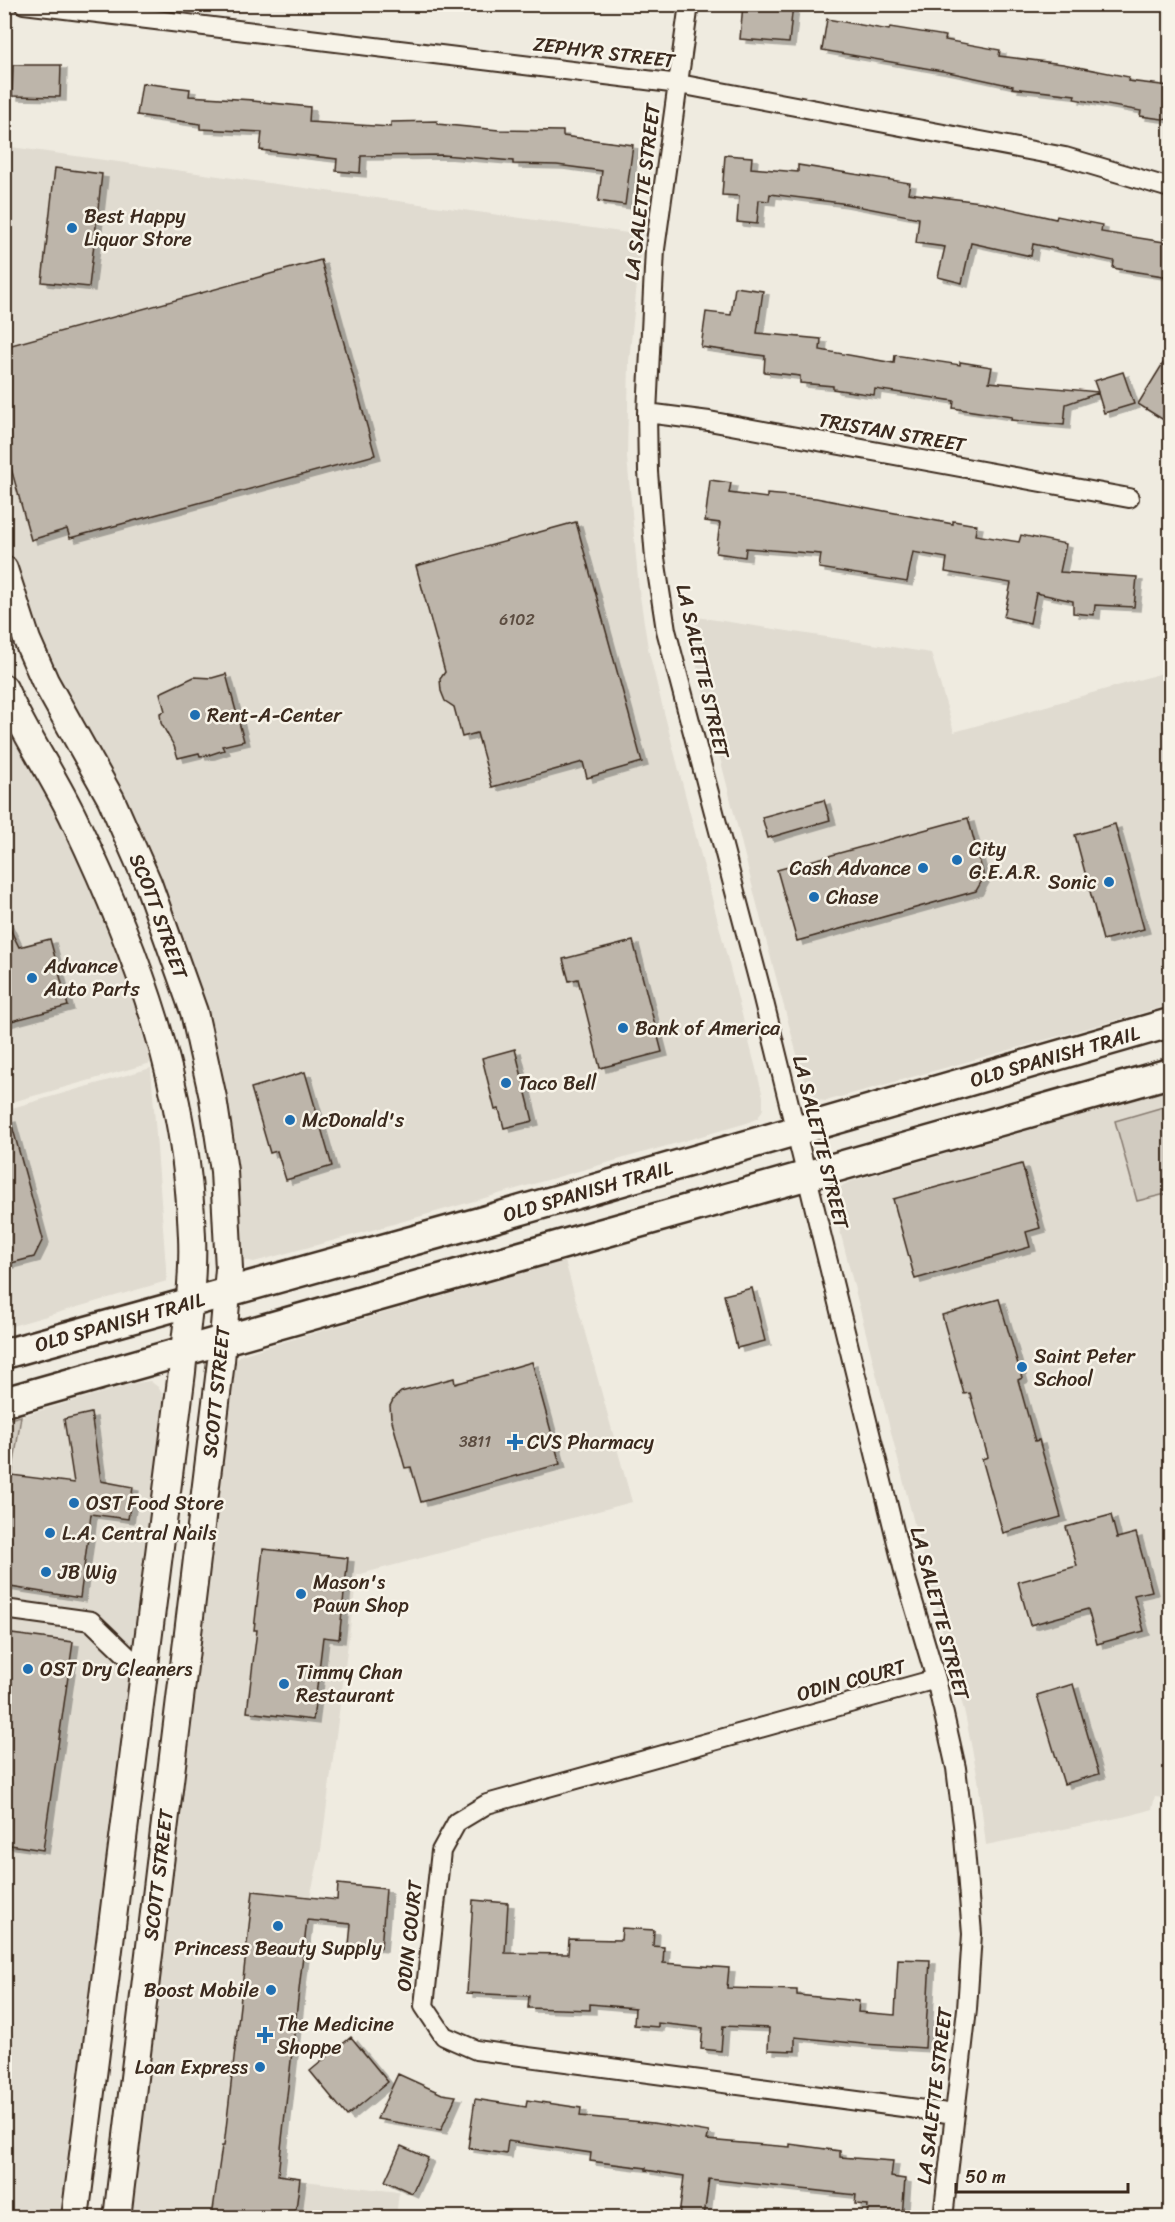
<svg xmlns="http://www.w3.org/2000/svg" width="1175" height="2222" font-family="Sriracha,sans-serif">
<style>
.built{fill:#e0dbd0}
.green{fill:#d1cbc0;stroke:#867a6f;stroke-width:1.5}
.building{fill:#bdb5aa;stroke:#3b2a1e;stroke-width:1.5;filter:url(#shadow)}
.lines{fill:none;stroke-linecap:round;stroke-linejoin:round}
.street-casing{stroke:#3b2a1e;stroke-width:22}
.secondary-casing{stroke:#3b2a1e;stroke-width:30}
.primary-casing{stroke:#3b2a1e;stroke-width:33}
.street{stroke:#f7f3e8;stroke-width:18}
.secondary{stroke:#f7f3e8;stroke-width:26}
.primary{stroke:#f7f3e8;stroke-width:28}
.poi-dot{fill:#1f6fb2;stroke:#f7f3e8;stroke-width:2}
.labels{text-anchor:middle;stroke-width:5;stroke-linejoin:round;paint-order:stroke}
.number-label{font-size:16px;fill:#5c4d41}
.street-label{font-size:20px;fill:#3b2a1e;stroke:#f7f3e8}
.poi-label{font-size:20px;fill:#3b2a1e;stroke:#f7f3e8;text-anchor:start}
</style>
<defs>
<filter id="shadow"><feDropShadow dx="6" dy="4" stdDeviation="0" flood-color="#0004"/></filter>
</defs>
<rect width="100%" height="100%" fill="#efebe0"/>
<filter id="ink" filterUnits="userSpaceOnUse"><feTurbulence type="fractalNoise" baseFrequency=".0167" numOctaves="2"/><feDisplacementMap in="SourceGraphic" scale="12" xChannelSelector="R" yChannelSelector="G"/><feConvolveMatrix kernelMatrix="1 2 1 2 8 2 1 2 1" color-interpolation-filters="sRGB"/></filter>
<g filter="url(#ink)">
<path class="built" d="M4,146L642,235L629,361L627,457L639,590L648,648L658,689L763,1096V1109L758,1118L747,1123L376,1229L254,1262L245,1260L239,1251L193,974L172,908L136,826L45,653L20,597L5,535Z
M684,615L931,653L954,732L1170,671V1005L826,1101L816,1100L808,1095L767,944Z
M4,717L11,732L67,827L123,962L151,1063L5,1104Z
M151,1068L167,1281L5,1328V1110Z
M1170,1090V1656L1167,1706L1170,1707V1799L1155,1797L1152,1809L1132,1815L986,1845L978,1779L965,1714L916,1531L833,1203L836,1192L843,1185L852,1181Z
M565,1261L632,1502L357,1575L321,1850L310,1897L278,2178L399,2192L396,2217L128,2218L233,1364L241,1355L266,1347Z
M150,1381L158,1387L163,1395L165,1406L163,1433L139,1607L66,2217L5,2218L4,1523L21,1416L136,1383Z"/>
<path class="green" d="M1170,1105V1193L1137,1201L1115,1121Z
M21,1416L5,1523V1420Z"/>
<path class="building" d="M743,4H793L789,43L740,39Z
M827,19L889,30L890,27L946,36L945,40L1000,50L999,56L1063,64L1129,77L1128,81L1170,86V120L1140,116L1141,111L1074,99L1075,95L1012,88L1013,86L948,72L822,50Z
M13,65H61L60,97L12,96Z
M142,83L190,89L189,96L253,100V101L310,107L309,122L391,127V122L437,121V124L499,130L563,131V136L633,145L625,205L598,201L602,171L557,165L513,164V161L443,155L361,156L360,173L336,171L337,159L260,150L262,132L200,129V124L137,115Z
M725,155L752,157L751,168L798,172V165L910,183L908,193L981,202L1056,219L1057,216L1102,225L1101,232L1170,243V277L1113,268L1114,261L1033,244L1031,256L971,243L962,283L938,277L945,247L916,243L919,218L841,203L770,194L769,201L759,200L757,224L737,222L739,196L722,195Z
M55,168L102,174L89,287L42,282Z
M321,260L375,455L70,538L67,529L31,540L4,443V347Z
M735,287L763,291L757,333L821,339L820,350L894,363L895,355L960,365V362L992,367L989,382L1098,392L1094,381L1123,372L1134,404L1104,413L1098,393L1066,404L1064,425L1011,420L1012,417L953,408L954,401L875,389L874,395L833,389V386L800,383V376L764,372L765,356L701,347L706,312L731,315Z
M1170,352V424L1138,404Z
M710,480L731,483L729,493L767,498V494L816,498L953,524V521L977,525L975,535L1019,542L1021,535L1066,544L1060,572L1137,577L1134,607L1095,605L1094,615L1073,613V601L1036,593L1030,623L1004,617L1011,583L945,572L947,558L913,552L907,582L819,568L821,554L746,548L745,557L716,553L720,523L705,521Z
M576,522L642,762L587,778L583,762L492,787L477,733L462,737L454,707L445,701L441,691L440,679L445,672L416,566Z
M226,674L244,741L222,746L224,750L209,755L200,756L199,753L178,758L174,746L161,723L160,713L165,711L160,693L194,677L212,678Z
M824,800L830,820L768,838L762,817Z
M968,818L984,877L976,891L797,941L777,870Z
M1115,824L1144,929L1103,940L1075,835Z
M4,917L19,947L50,939L68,1006L4,1023Z
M633,941L662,1052L600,1068L578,979L569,981L563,959Z
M515,1049L533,1121L504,1128L499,1109L495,1110L482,1058Z
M305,1072L332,1166L286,1180L277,1151L270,1153L251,1088Z
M10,1118L43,1239L34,1257L4,1265V1119Z
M1022,1164L1040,1228L1026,1232L1030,1247L915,1279L893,1199Z
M752,1288L765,1341L737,1348L724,1295Z
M999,1299L1022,1378L1018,1380L1035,1441L1039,1440L1061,1517L1003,1533L982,1459L988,1457L970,1393L964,1394L942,1315Z
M532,1362L560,1464L421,1502L411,1467L405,1468L391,1417L390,1406L394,1398L401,1392L454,1378L455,1384Z
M91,1413L101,1481L133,1487L128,1519L91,1514L80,1598L4,1586V1523L12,1475L74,1483L64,1419Z
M1111,1515L1117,1538L1136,1533L1152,1591L1134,1595L1144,1631L1097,1644L1088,1609L1030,1625L1018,1582L1077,1566L1066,1527Z
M263,1549L348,1558L339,1639L323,1637L313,1720L247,1712L257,1630H254Z
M4,1633L73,1642L43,1850L4,1844Z
M1073,1684L1099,1774L1064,1784L1037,1695Z
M338,1884L386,1889L381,1948L349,1945L351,1924L307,1920L278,2175L300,2178L295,2217H212L222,2146H224L253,1891L337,1900Z
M473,1900L508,1903L505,1953L568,1954L569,1939L621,1940L622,1928L654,1930L653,1946L664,1947L663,1963L729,1968L727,1988L797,1990V1995L859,2001L858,2012L895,2015L898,1959L930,1960L925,2048L863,2044L795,2037V2051L768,2050L769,2028L723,2026L721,2051L701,2049L703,2028L658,2023V2027L634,2025L635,2008L590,2004V2010L528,2008L529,1996L467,1993Z
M351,2037L388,2082L347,2116L310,2071Z
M398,2074L442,2094L456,2096L441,2130L377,2119Z
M475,2099L526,2107L527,2100L581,2108L580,2116L653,2123L709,2132L707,2140L790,2147V2144L840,2151V2157L893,2161L891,2177L905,2179L902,2217H867L868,2205L855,2204L856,2195L709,2179L704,2217H679L684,2176L646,2170V2168L590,2161L591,2153L508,2141L506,2154L468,2148Z
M401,2146L428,2158L412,2193L385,2181Z"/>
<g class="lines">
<defs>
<path id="street" d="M24,4L679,84L1065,157L1170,188
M689,4L655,249L647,413L648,472L655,558L666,630L762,994L905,1575L936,1679L956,1768L963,1825L972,1934L967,2009L943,2218
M647,413L709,421L1129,498
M4,1609L91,1621L145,1673
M936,1679L487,1804L457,1822L441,1851L424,2006L444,2036L476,2050L955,2114"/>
<g id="secondary">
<path id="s1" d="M4,569L27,640L45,681L111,799L148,883L194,1012L213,1098L224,1171L229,1269L221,1361L117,2218"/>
<path d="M4,688C24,734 54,776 75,821C139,955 187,1086 192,1237C194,1282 186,1327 182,1372L75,2218"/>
</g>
<g id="primary">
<path id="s2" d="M4,1354L480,1222L1170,1023"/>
<path d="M4,1402L1170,1073"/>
</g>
</defs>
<use href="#street" class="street-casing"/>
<use href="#secondary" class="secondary-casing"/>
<use href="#primary" class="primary-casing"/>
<use href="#street" class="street"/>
<use href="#secondary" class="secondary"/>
<use href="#primary" class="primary"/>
</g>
</g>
<g class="poi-dot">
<circle cx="72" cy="228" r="6"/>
<circle cx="195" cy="715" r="6"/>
<circle cx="957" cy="860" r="6"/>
<circle cx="923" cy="868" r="6"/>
<circle cx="1109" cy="882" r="6"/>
<circle cx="814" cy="897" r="6"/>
<circle cx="32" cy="978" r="6"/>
<circle cx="623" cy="1028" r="6"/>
<circle cx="506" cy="1083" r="6"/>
<circle cx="290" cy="1120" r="6"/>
<circle cx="1022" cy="1367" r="6"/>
<path d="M512 1433h6v6h6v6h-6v6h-6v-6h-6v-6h6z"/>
<circle cx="74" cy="1503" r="6"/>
<circle cx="50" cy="1533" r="6"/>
<circle cx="46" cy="1572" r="6"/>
<circle cx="301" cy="1594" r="6"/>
<circle cx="28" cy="1669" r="6"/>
<circle cx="284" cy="1684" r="6"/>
<circle cx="278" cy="1926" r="6"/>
<circle cx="271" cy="1990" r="6"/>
<path d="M262 2026h6v6h6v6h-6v6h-6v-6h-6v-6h6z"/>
<circle cx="260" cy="2067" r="6"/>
</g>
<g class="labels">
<g class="number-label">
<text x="517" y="625">6102</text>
<text x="475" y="1447">3811</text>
</g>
<g class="street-label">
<text transform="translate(604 52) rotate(7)" y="7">ZEPHYR STREET</text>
<text transform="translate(642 192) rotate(-83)" y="7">LA SALETTE STREET</text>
<text transform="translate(892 432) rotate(10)" y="7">TRISTAN STREET</text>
<text transform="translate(703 671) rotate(77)" y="7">LA SALETTE STREET</text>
<text dy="7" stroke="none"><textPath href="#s1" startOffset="381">SCOTT STREET</textPath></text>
<text dy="7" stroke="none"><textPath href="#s2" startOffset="1092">OLD SPANISH TRAIL</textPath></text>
<text transform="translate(821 1142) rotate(76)" y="7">LA SALETTE STREET</text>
<text dy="7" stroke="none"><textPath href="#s2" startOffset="606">OLD SPANISH TRAIL</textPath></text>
<text dy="7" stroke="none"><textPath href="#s2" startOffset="120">OLD SPANISH TRAIL</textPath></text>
<text transform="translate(216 1392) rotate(-84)" y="7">SCOTT STREET</text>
<text transform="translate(940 1613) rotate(75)" y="7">LA SALETTE STREET</text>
<text transform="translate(851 1680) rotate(-15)" y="7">ODIN COURT</text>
<text transform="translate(158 1875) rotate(-83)" y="7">SCOTT STREET</text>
<text transform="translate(409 1936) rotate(-84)" y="7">ODIN COURT</text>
<text transform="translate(934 2096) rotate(-83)" y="7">LA SALETTE STREET</text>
</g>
<g class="poi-label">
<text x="84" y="223">Best Happy<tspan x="84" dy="23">Liquor Store</tspan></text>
<text x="207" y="722">Rent-A-Center</text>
<text x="969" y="856">City<tspan x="969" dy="23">G.E.A.R.</tspan></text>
<text x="911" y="875" text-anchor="end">Cash Advance</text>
<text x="1097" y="889" text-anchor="end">Sonic</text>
<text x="826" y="904">Chase</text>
<text x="44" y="973">Advance<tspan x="44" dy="23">Auto Parts</tspan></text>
<text x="635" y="1035">Bank of America</text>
<text x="518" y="1090">Taco Bell</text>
<text x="302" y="1127">McDonald's</text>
<text x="1034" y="1363">Saint Peter<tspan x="1034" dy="23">School</tspan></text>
<text x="527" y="1449">CVS Pharmacy</text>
<text x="86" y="1510">OST Food Store</text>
<text x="62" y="1540">L.A. Central Nails</text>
<text x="58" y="1579">JB Wig</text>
<text x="313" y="1589">Mason's<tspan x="313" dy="23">Pawn Shop</tspan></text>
<text x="40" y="1676">OST Dry Cleaners</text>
<text x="296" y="1679">Timmy Chan<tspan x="296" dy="23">Restaurant</tspan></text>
<text x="278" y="1955" text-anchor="middle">Princess Beauty Supply</text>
<text x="259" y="1997" text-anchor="end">Boost Mobile</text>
<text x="277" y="2031">The Medicine<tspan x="277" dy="23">Shoppe</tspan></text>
<text x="248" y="2074" text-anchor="end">Loan Express</text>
</g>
</g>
<rect width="1175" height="2222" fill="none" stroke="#f7f3e8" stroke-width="24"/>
<rect x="12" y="12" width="1151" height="2198" fill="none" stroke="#3b2a1e" stroke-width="2" filter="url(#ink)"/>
<path d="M956 2183v9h172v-9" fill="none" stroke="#3b2a1e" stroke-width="3"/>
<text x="965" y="2183" font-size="18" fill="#3b2a1e" stroke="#f7f3e8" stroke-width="4.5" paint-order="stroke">50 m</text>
</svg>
